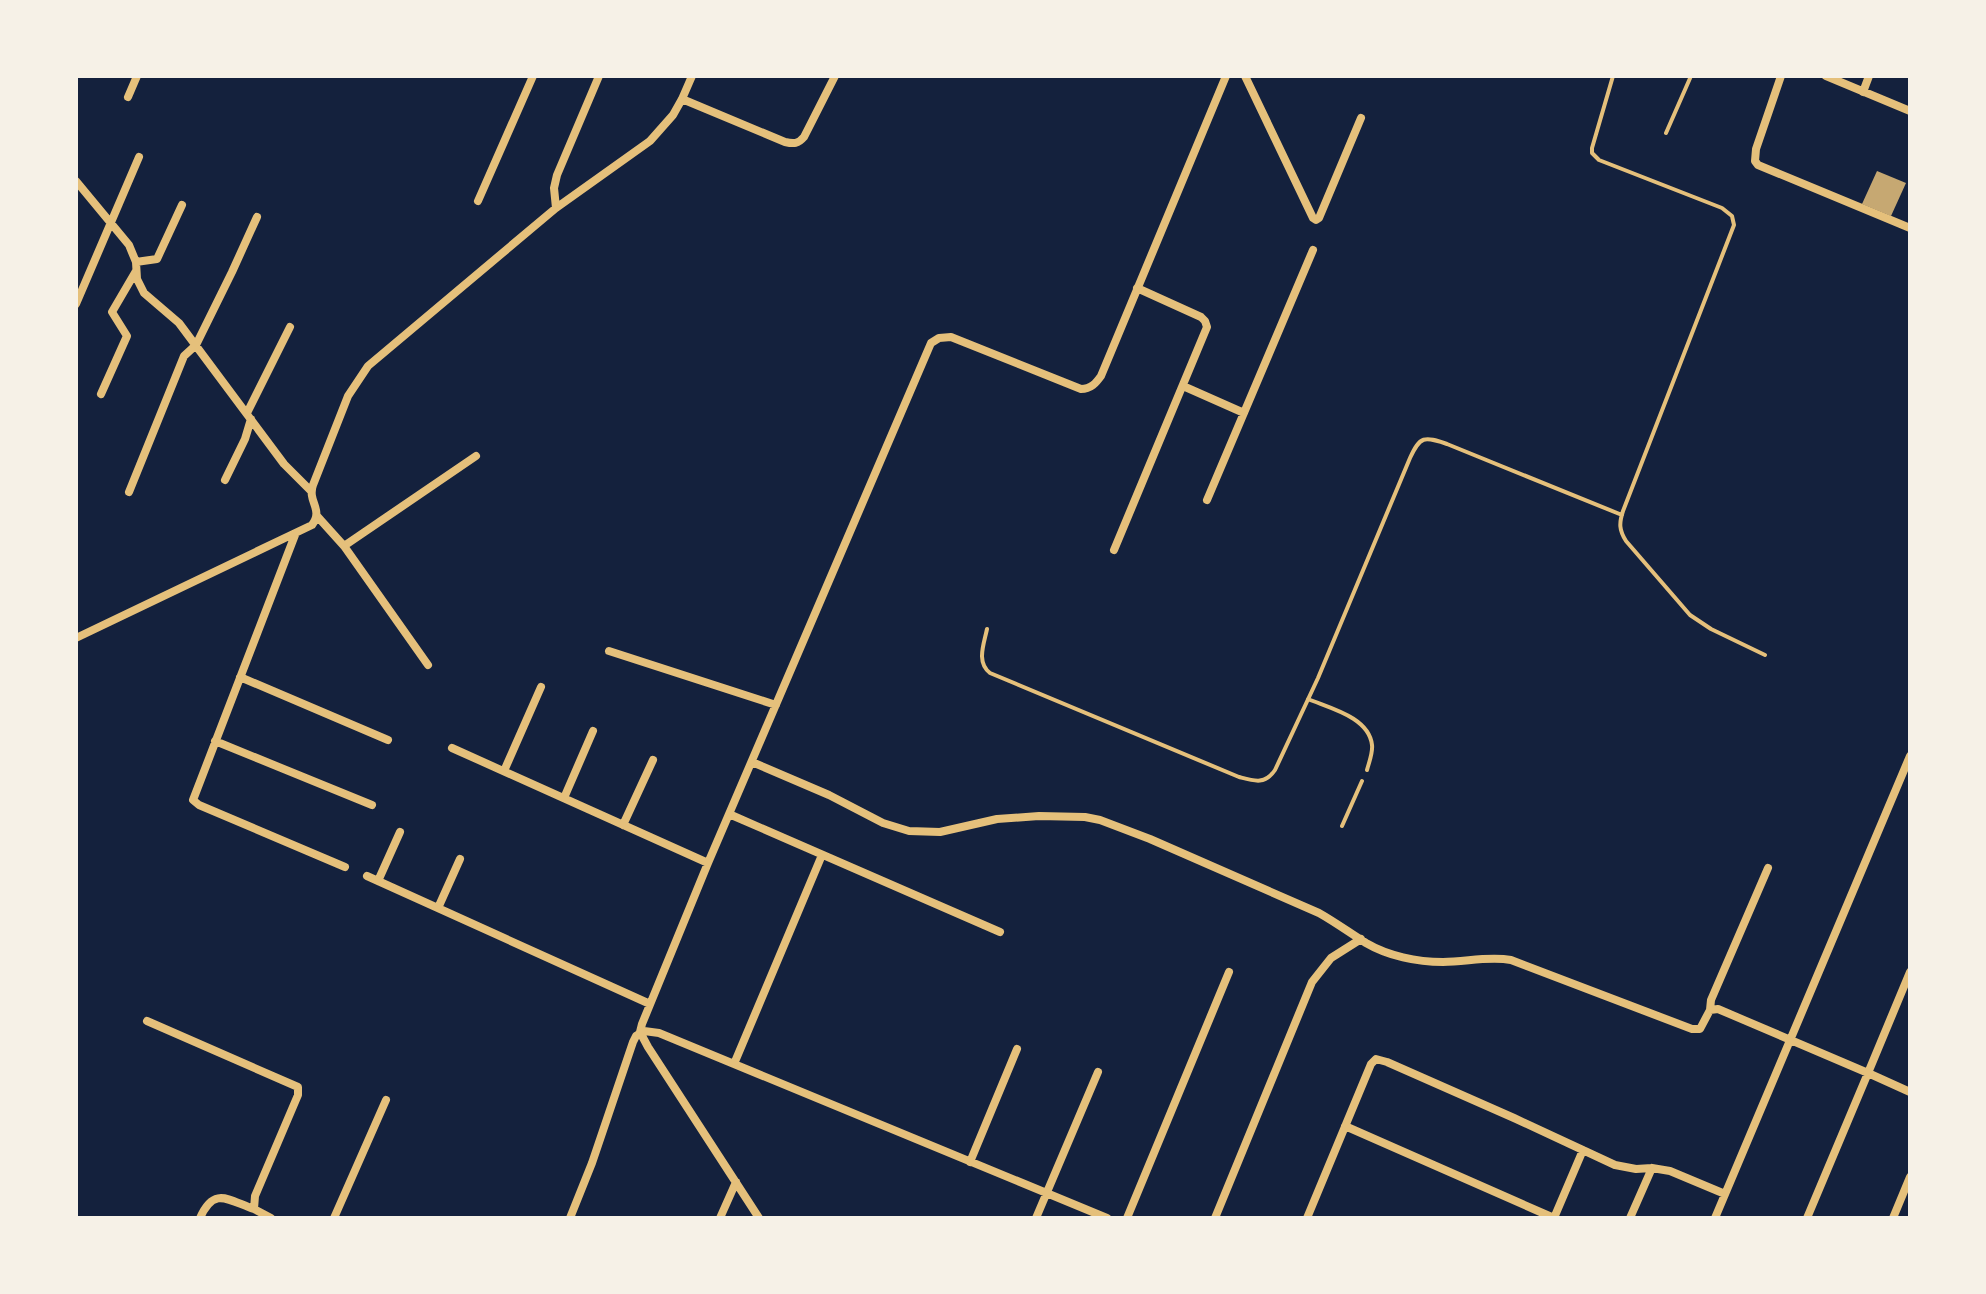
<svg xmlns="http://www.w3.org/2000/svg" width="1986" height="1294" font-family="Inter,sans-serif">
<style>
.building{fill:#c6a872}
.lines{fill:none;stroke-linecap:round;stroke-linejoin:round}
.service{stroke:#e5c07b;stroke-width:4}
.minor{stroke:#e5c07b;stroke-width:8}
</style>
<rect width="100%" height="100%" fill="#14213d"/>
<path class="building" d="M1877,171L1906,183L1891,216L1862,204Z"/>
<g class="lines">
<path class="service" d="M1613,76L1592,148V153L1599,160L1722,208L1732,216L1734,225L1623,511C1619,523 1619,530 1626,541L1690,615L1711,629L1765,655
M1666,133L1691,76
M987,629C984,644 976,662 990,673L1239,777C1254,781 1265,785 1275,770L1318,678L1410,458C1420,436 1424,436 1447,444L1622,515
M1308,699C1329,708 1369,717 1372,745C1373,753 1369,762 1367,770
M1342,826L1362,781"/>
<path class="minor" d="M1245,76L1313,218L1316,220L1319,218L1361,118
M1781,76L1756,149L1755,161L1758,165L1910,228
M1826,76L1910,111
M1863,92L1869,76
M128,97L137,76
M682,99L785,142C794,144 798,144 804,137L835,76
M76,181L129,245L136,262L137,279L144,293L179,323L284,464L311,491
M478,201L533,76
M556,208L554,188L557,175L599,76
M136,262L157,259L182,205
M76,304L139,157
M1183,386L1244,413
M101,394L127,336L112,312L136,271
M247,413L290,327
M225,480L245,439L251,419
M129,492L184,356L196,345L232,272L257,217
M1207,500L1313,250
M317,516L344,546L428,665
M295,535L193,800L199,805L345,867
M344,546L476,456
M1114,550L1207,327L1205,321L1201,317L1137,288
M76,638L312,525C324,509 307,502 313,485L348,396L368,366L556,208L650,141L673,115L682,99L692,76
M609,651L776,705
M240,677L388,740
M215,741L372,805
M452,748L708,863
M752,762L829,795L883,823L909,831L940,832L997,819L1039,816L1085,817L1100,820L1150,839L1319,913C1335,922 1350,933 1366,943C1388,956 1417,962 1443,962C1466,962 1488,956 1511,960L1692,1029H1700L1710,1010L1718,1009L1868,1073L1910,972
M504,771L541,687
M564,798L593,731
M729,814L1000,932
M623,825L653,760
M367,876L650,1004
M378,881L400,832
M438,908L460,859
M1710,1010L1711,1000L1768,868
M147,1021L298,1087V1095L255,1196L254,1209L271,1218
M734,1064L822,855
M1345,1126L1554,1218
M970,1162L1017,1049
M200,1218C214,1186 228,1200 254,1209
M334,1218L386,1100
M570,1218L592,1163L633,1042L636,1036L644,1031L659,1033L1107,1218
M720,1218L736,1182
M759,1218L648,1047L640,1032L642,1024L708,863L931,343L939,338L951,337L1081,389C1091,389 1096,383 1101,376L1226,76
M1036,1218L1098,1072
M1127,1218L1229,972
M1215,1218L1312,982L1331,958L1361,939
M1307,1218L1371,1064L1376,1059L1387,1062L1514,1118L1615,1165L1636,1169L1652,1168L1670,1171L1725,1194
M1554,1218L1583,1150
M1630,1218L1652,1168
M1715,1218L1910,756
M1807,1218L1868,1073L1910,1092
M1893,1218L1910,1177"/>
</g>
<rect width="1986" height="1294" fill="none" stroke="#f6f1e7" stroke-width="156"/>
</svg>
